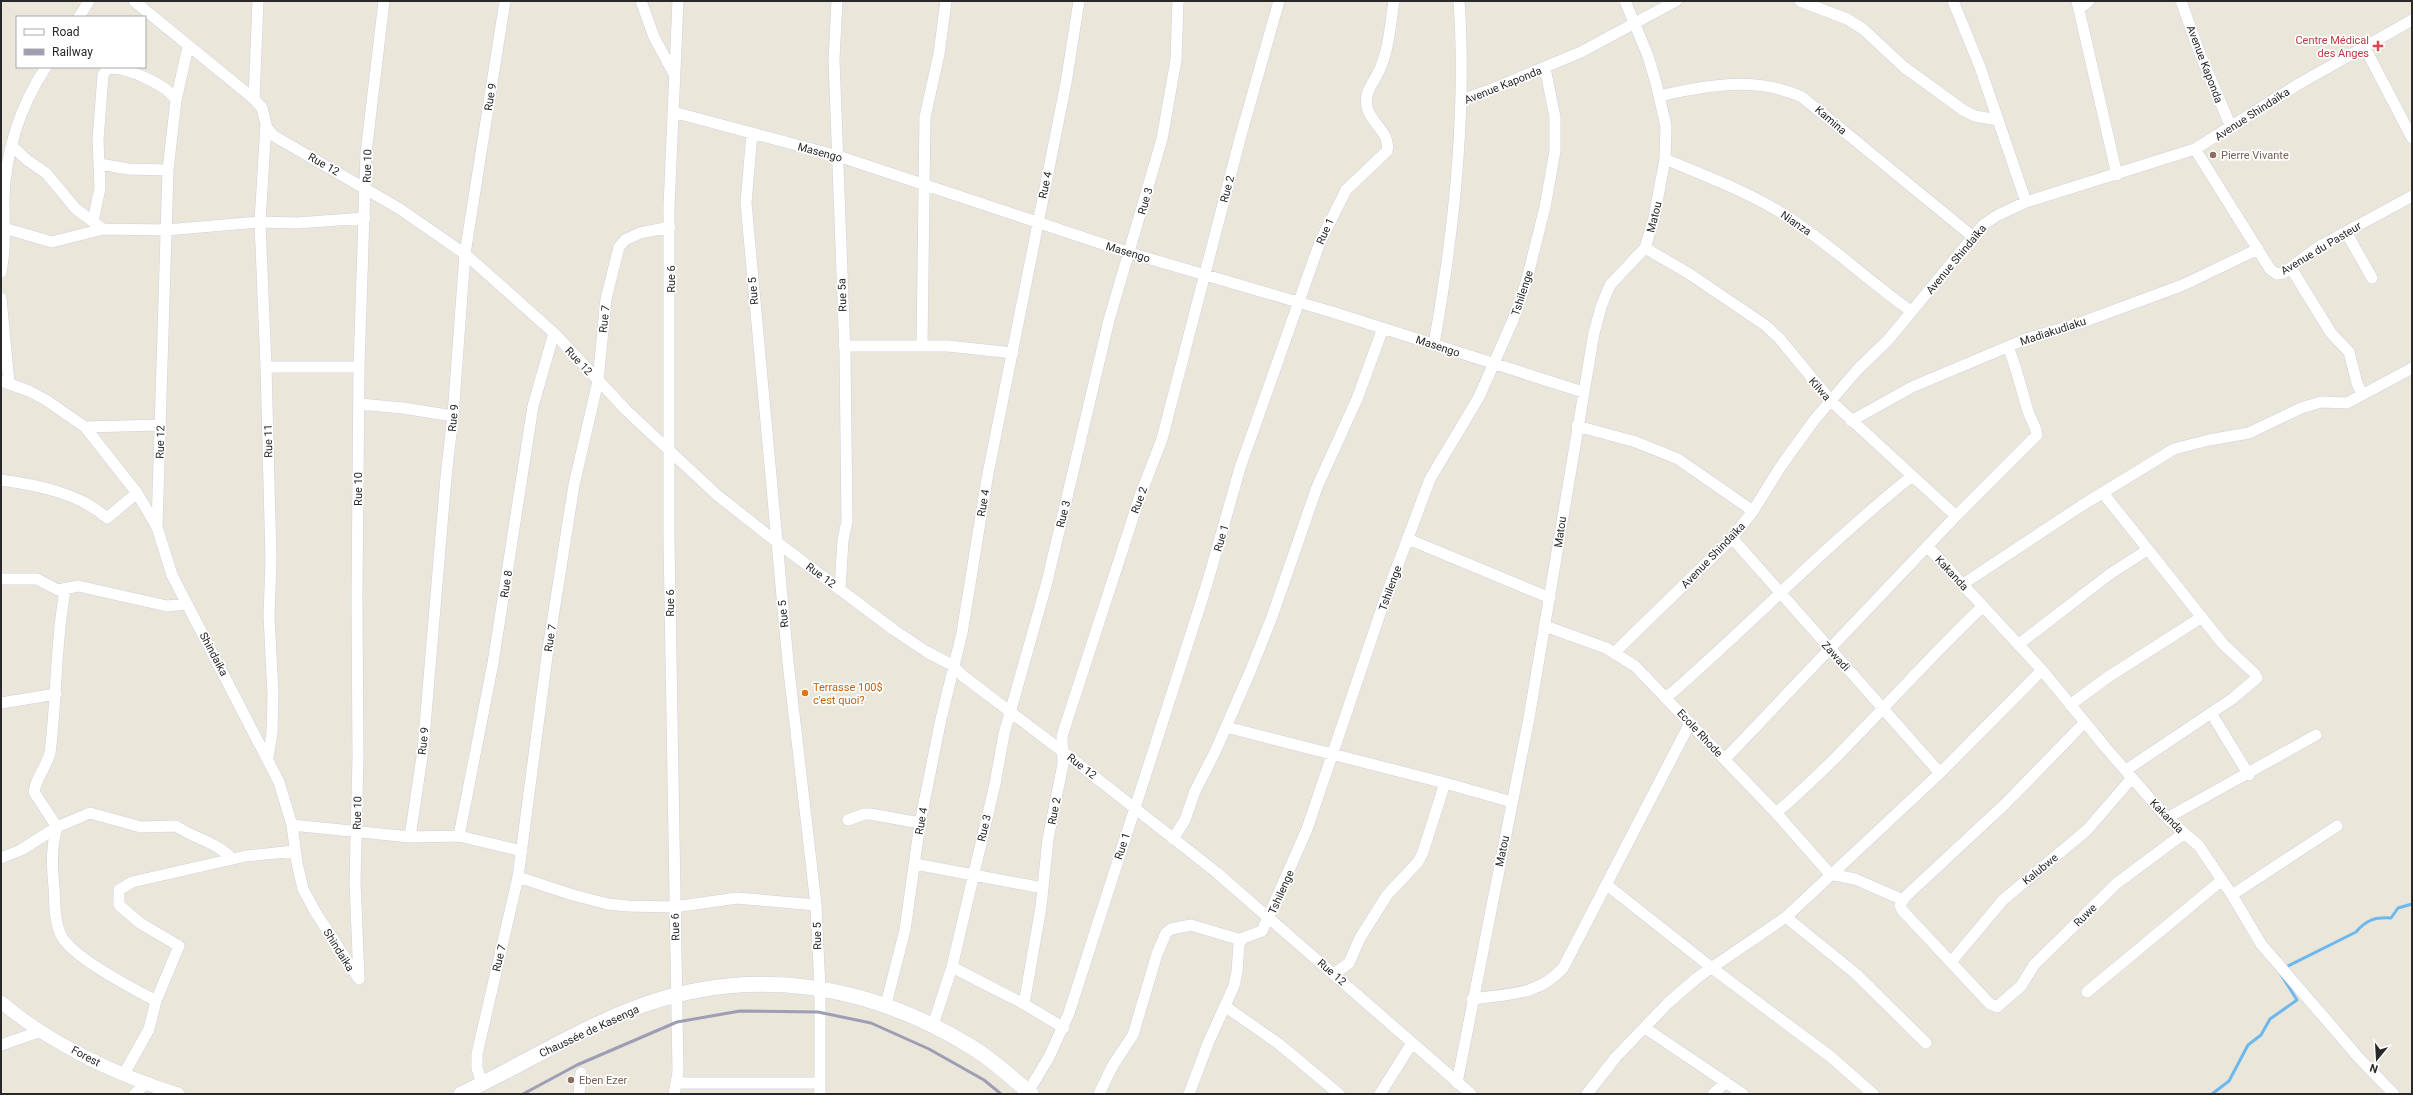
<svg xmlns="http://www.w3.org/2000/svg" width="2413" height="1095" font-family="Roboto,sans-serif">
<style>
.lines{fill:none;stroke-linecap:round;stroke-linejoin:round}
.stream{stroke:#6db8ed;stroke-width:3}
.minor-casing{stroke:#cfd0e1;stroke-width:12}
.tertiary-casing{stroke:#cfd0e1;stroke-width:14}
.secondary-casing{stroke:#cfd0e1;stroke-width:16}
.minor{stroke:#fff;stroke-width:11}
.tertiary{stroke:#fff;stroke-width:13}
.secondary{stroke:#fff;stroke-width:15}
.rail{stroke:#9d9db3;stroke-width:3}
.health-dot{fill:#e0444e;stroke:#fff;stroke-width:1.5}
.education-dot{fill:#8d6e63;stroke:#fff;stroke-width:1.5}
.food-dot{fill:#e8710a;stroke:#fff;stroke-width:1.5}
.labels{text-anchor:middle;stroke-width:3.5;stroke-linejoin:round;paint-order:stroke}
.health-label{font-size:11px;fill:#be3a42;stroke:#fff;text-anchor:end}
.street-label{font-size:11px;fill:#282828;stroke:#fff}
.education-label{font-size:11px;fill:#785e54;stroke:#fff;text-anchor:start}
.food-label{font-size:11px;fill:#c56008;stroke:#fff;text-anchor:start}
</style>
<rect width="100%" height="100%" fill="#ebe6da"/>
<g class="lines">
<path class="stream" d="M2284,968L2356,932C2366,920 2375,917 2391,918L2398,908L2412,904
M2212,1094L2229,1081L2248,1045L2261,1035L2270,1019L2297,1000L2280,973"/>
<defs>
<path id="minor" d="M134,1L254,99L262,108L267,128L274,136L400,209L465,254L554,333L627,411L717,495L778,543L894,630L927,652L952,665L963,676L1062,751L1216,872L1471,1094
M641,1L654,37L674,74
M837,1L834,59L845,353L847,521L843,540L840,589
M1800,1L1847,19L1863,29L1904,67L1963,110L1975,116L1998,120
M1953,1L1980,67L2026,202
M2077,1L2117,175
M2181,1L2200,54L2231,127
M2079,9L2089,1
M79,17L89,1
M2364,46L2412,138
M1659,96C1707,85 1756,76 1802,97L1972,236
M254,99L258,1
M1461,100L1490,90L1581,52L1676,1
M673,112L838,156L1130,253L1332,312L1583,392
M266,124L260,222L266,367L271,560L269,616L273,694L272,733L268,757
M752,133L746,203L788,662L816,905L820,988V1094
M11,145L27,160L46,173L76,209L103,229L166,230L260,222L297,223L365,218
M2195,149L2270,269L2277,274L2283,273L2320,246L2412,196
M1665,159C1705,176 1747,191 1783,214C1829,243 1867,280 1911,311
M100,164L128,169L168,170
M93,221L100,188L98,140L103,75L107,69C124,65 167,85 176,100
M4,228L52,242L103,229
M2346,232L2372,278
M1645,248L1688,273L1765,325L1779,338L1832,402L1956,516L1725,759
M2291,268L2331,333L2349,352L2357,383L2362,394
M1,272C6,249 4,224 4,199C5,153 20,106 46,67
M1,298L9,384
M1434,344C1454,232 1467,114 1459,1
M922,345L925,117L939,54L946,1
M844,346H948L1013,353
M266,367H359
M1,381L29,391L46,400L85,427L137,493L157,527L172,575L279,782L292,825L297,863L303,889L316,913L359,979
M359,404L403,408L453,416
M1851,421L1912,387L2026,339L2080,323L2183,285L2258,249
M1577,426L1636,442L1678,459L1753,511
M85,427L161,425
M1,480C37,485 79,493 107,518L137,493
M2103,493L2223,644L2254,673L2257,678L2232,699L2126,770
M1956,516L2037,435C2036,425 2030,419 2028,411C2021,389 2017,368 2008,347
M157,527L168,170L176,100L188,47
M1732,538L1940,773
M1408,539L1550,598
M1927,546L2042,670L2106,748L2167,818L2199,846L2232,895L2261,944L2359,1058L2394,1094
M1,579H37L58,590L78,586L167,606L187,604
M1963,584L2081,506L2174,449L2209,440L2249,433L2301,408L2321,402L2347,403L2412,368
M65,591C55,644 57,699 50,753C46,768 36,777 34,792L57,827C51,847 52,866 54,887C55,902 54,921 61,935C71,957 134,989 156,1001L149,1029L124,1074
M1545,626L1606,648L1635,666L1776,813L1830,874L1855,879L1903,900
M2019,644L2110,574L2147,550
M1615,652L1732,538L1753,511L1781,466L1815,419L1858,369L1888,340L1983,225L1998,215L2026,202L2195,149L2297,85L2412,20
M1667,697C1750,625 1826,545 1912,476
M1,703L56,694
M2070,705L2108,677L2202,617
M2211,713L2249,775
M2084,723L2005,804L1905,897L1900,905L1902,910L1990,1004L1997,1007L2021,986L2034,965L2117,883L2183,834
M1226,727L1445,783L1512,802
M1776,813C1851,749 1912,673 1983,606
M2167,818L2316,735
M848,820L864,814H870L920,823
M292,825L410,837L459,836L522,851
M459,836L493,663L533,406L554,333
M410,837L423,750L446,477L453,416L465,254L505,1
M1173,839L1185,820L1195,791L1215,752L1250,672L1272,617L1317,487L1357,399L1383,328
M1,858L21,850L57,827L90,813L141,827L176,826C195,839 217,842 232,859
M915,864L1043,888
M518,877L573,895L608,904L628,906L674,907L737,898L816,905
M1607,885L1712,968L1831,1057L1873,1094
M2232,895L2337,826
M1786,917L1856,974L1926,1043
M1951,962L2003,900L2087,830L2132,778
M952,967L1024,1004L1064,1028
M1334,974L1349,963L1360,938L1387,895L1418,862L1423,852L1445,783
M359,979L355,882L358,758L357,596L359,367L366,153L384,1
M2087,992L2222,880
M1472,999C1507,994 1538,996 1563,968L1690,723
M156,1001L179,946L140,923L119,905V890L132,882L246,856L295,851
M886,1004L905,930L920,823L941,719L962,633L987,479L1066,83L1079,1
M1024,1004L1041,907L1048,839L1063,764L1062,736L1140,496L1162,439L1241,135L1279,1
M1226,1007L1279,1044L1339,1094
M933,1025L952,967L995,784L1004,734L1047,582L1109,320L1162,139L1176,60L1178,1
M1645,1028L1743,1094
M1,1045L41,1031
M677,1083H820
M1457,1083L1529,718L1594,333L1601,307L1610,285L1645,248L1654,218L1665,159L1666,126L1656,83L1648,56L1625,1
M482,1084L477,1068V1054L518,877L548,649L574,485L598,381L606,299L619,247L625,240L640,233L670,227
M1028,1092L1049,1057L1069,1013L1207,584L1240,468L1320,242L1346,190L1387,151C1391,132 1370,123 1367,107C1364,93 1372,85 1378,73C1389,52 1390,25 1394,1
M135,1094L146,1083
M579,1094L581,1073
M674,1094L678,1072L669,540V207L678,1
M1099,1094L1113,1065L1133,1035L1157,954L1166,933L1171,929L1191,925L1241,940
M1189,1094L1209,1041L1234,986L1237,972L1239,944L1243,938L1262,931L1307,829L1385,599L1430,479L1479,397L1513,320L1526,283L1545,207L1555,151V117L1545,68
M1380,1094L1412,1043
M1587,1094L1616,1057L1668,1003L1698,977L1786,917L1940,773L2042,670
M1713,1094L1726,1082"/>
<path id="tertiary" d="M1,1002C49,1043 118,1076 178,1094"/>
<path id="secondary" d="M461,1094C522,1065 580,1028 643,1005C756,965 870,985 970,1046C992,1059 1012,1078 1031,1094"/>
</defs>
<use href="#minor" class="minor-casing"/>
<use href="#tertiary" class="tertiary-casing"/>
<use href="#secondary" class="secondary-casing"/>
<use href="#minor" class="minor"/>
<use href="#tertiary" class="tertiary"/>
<use href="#secondary" class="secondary"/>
<path class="rail" d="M523,1094L577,1065L677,1022L740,1011L818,1012L871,1023L929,1049L984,1080L1001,1094"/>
</g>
<path class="health-dot" d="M2376 40h4v4h4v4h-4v4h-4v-4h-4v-4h4z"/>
<g class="education-dot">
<circle cx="2213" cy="155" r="4"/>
<circle cx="571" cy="1080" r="4"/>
</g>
<circle class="food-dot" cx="805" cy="693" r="4"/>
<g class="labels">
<g class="health-label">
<text x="2369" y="44">Centre Médical<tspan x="2369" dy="13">des Anges</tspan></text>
</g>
<g class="street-label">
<text transform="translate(2205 64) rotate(69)" y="4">Avenue Kaponda</text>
<text transform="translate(1503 85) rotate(-22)" y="4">Avenue Kaponda</text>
<text transform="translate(490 97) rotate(-81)" y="4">Rue 9</text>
<text transform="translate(2252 114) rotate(-33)" y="4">Avenue Shindaïka</text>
<text transform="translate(1831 120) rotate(41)" y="4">Kamina</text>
<text transform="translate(820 152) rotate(15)" y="4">Masengo</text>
<text transform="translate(324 164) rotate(30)" y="4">Rue 12</text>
<text transform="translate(367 166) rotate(-88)" y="4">Rue 10</text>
<text transform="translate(1045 185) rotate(-78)" y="4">Rue 4</text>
<text transform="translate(1227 189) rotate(-75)" y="4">Rue 2</text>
<text transform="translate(1145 201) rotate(-74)" y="4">Rue 3</text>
<text transform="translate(1654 217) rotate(-76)" y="4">Matou</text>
<text transform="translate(1796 223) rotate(34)" y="4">Nianza</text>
<text transform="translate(1325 231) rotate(-66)" y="4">Rue 1</text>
<text transform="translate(2321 248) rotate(-31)" y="4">Avenue du Pasteur</text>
<text transform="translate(1128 252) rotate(17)" y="4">Masengo</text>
<text transform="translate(1956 259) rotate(-50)" y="4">Avenue Shindaïka</text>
<text transform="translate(671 279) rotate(-90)" y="4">Rue 6</text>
<text transform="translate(753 291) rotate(-95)" y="4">Rue 5</text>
<text transform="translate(1522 293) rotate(-72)" y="4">Tshilenge</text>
<text transform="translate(842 295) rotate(-92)" y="4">Rue 5a</text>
<text transform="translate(604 319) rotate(-84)" y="4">Rue 7</text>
<text transform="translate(2053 331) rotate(-18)" y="4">Madiakudiaku</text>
<text transform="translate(1438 346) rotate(18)" y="4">Masengo</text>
<text transform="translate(579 361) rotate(47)" y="4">Rue 12</text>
<text transform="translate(1820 389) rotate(49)" y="4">Kilwa</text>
<text transform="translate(453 418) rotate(-85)" y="4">Rue 9</text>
<text transform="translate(268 441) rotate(-91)" y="4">Rue 11</text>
<text transform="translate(160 442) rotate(-88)" y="4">Rue 12</text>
<text transform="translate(358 489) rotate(-90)" y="4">Rue 10</text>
<text transform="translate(1139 500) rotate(-70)" y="4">Rue 2</text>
<text transform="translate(983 503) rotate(-80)" y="4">Rue 4</text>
<text transform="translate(1063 514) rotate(-76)" y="4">Rue 3</text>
<text transform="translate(1560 532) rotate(-82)" y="4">Matou</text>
<text transform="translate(1221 538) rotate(-74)" y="4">Rue 1</text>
<text transform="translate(1713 555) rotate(-46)" y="4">Avenue Shindaïka</text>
<text transform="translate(1952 573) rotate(47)" y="4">Kakanda</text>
<text transform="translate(821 575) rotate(36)" y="4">Rue 12</text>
<text transform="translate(506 584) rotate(-81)" y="4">Rue 8</text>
<text transform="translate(1390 588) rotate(-70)" y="4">Tshilenge</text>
<text transform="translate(670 603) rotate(-90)" y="4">Rue 6</text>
<text transform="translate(783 614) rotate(-96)" y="4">Rue 5</text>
<text transform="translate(550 638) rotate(-81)" y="4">Rue 7</text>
<text transform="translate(214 654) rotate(62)" y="4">Shindaika</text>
<text transform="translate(1836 656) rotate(48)" y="4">Zawadi</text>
<text transform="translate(1700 733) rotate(47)" y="4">Ecole Rhode</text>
<text transform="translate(423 741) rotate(-84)" y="4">Rue 9</text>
<text transform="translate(1082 766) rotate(38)" y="4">Rue 12</text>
<text transform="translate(1054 811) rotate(-79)" y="4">Rue 2</text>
<text transform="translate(357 813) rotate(-88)" y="4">Rue 10</text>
<text transform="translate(2167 816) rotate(46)" y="4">Kakanda</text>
<text transform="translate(921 821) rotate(-80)" y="4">Rue 4</text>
<text transform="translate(984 828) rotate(-77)" y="4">Rue 3</text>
<text transform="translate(1122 846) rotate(-72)" y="4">Rue 1</text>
<text transform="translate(1502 851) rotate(-78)" y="4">Matou</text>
<text transform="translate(2040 869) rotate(-39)" y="4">Kalubwe</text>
<text transform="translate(1281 892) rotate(-66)" y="4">Tshilenge</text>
<text transform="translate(2085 915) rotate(-45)" y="4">Ruwe</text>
<text transform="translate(675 927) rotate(-92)" y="4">Rue 6</text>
<text transform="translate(817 936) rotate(-91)" y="4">Rue 5</text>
<text transform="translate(339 950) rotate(58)" y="4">Shindaika</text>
<text transform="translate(499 958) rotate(-77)" y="4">Rue 7</text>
<text transform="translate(1332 972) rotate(41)" y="4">Rue 12</text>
<text transform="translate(589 1031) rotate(-25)" y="4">Chaussée de Kasenga</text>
<text transform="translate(86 1056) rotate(28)" y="4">Forest</text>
</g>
<g class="education-label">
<text x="2221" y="159">Pierre Vivante</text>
<text x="579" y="1084">Eben Ezer</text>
</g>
<g class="food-label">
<text x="813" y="691">Terrasse 100$<tspan x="813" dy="13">c'est quoi?</tspan></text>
</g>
</g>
<rect width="2413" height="1095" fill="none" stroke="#282828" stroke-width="4"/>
<rect x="16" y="16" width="130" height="52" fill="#ffffff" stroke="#a9a9a9"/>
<rect x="24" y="29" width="20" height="6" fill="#ffffff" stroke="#a9a9a9"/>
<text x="52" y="36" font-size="12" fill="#282828">Road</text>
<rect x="24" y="49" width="20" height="6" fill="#9d9db3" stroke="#a9a9a9"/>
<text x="52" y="56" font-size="12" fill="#282828">Railway</text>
<g transform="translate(2377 1059) rotate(198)" stroke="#ffffff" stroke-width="3" paint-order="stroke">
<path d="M0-3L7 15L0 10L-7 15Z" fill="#282828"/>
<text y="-6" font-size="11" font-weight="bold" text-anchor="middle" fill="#282828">N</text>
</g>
</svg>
